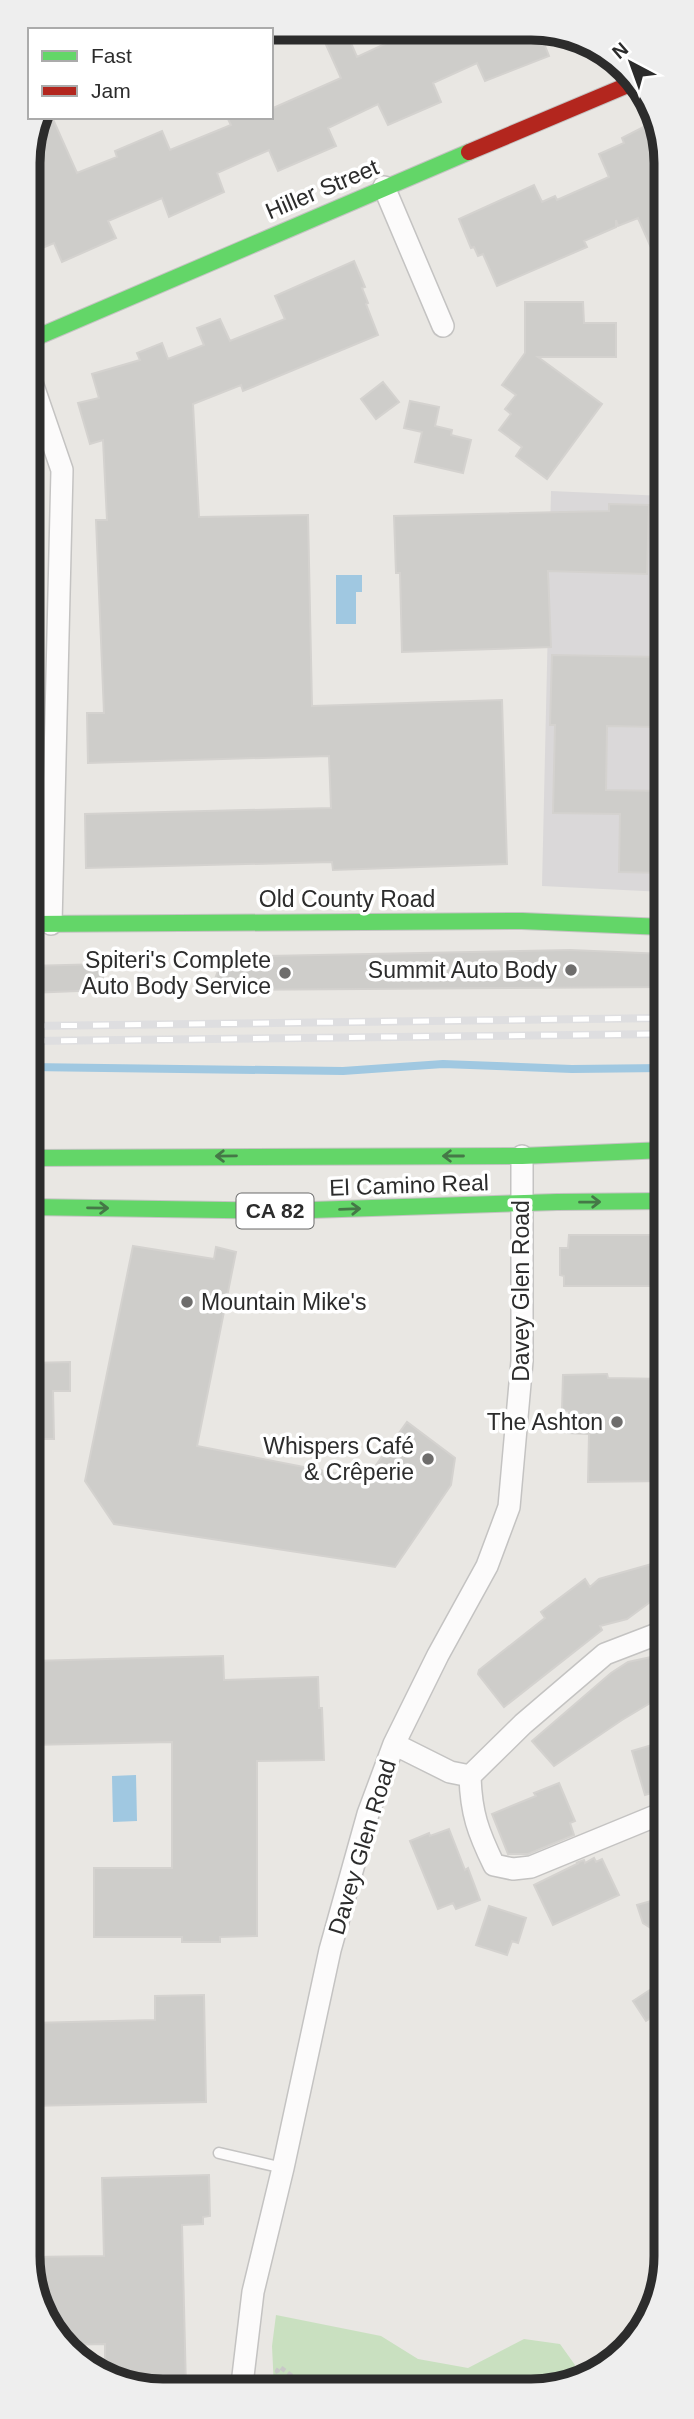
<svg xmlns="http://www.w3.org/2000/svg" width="694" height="2419" font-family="Arial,sans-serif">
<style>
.industrial{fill:#dad8d9}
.green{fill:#c9e0c0}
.water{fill:#a0c8e1}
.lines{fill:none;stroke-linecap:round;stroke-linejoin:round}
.stream{stroke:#a0c8e1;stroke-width:8}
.building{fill:#cecdca;stroke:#d4d2cf;stroke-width:2}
.lane-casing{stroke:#c4c3c2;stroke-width:13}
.street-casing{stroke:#c4c3c2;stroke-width:24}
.fast-casing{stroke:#c4c3c2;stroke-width:18}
.jam-casing{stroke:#c4c3c2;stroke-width:18}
.path{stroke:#c8c8c7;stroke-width:4.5;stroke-dasharray:5 3.5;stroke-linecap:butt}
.lane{stroke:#fcfbfb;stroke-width:10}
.street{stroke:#fcfbfb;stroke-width:21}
.fast{stroke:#63d668;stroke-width:16}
.jam{stroke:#b3261e;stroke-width:16}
.rail-casing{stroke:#dedee0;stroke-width:8}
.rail{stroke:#fff;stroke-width:5;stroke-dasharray:16;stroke-linecap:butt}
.oneway{stroke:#457847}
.poi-dot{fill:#6e6d6c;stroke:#fff;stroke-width:2.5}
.labels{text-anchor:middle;stroke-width:7;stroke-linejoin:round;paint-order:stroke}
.shield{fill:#fff;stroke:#6b6b6b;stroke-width:2}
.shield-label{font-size:21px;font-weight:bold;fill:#2c2c2c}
.street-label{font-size:23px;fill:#2c2c2c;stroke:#fff}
.poi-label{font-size:23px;fill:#2c2c2c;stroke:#fff;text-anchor:end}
.rim{fill:none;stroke:#2c2c2c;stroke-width:9}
</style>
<rect width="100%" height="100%" fill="#e9e7e3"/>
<path class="industrial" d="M551,491L664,496V892L542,886Z"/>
<path class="green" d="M276,2315L381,2336L418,2359L468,2368L524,2339L560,2344L575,2365L571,2381L557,2388H274L272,2346Z"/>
<path class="water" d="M336,575H362V592H356V624H336Z
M136,1775L137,1821L113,1822L112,1776Z"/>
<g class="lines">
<path class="stream" d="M29,1067L343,1071L443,1064L572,1069L664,1068"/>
</g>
<path class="building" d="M319,29H345L357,57L415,30L539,31L549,56L485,81L477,63L433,83L441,102L388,125L378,104L328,128L336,146L278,171L269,150L217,173L224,192L169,217L162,198L108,221L116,238L62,262L54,243L28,254V155L45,117H52L77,173L117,157L115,151L162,131L170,150L231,125L227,117H271V109L341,78Z
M655,121L663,137V152L652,157L664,185V277L638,218L618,226L616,220V227L584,241L587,247L497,286L483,254L478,256L474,247L471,248L459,219L534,185L542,202L555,196L557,200L609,177L599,154L624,143L622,138Z
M354,261L365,287L362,288L368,303L366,304L378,335L243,391L241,385L193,404L199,517L308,515L312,706L502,700L507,864L333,870L332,862L86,868L85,814L331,808L329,756L88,763L87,713H104L96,520H107L103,440L90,444L78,403L99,398L92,374L140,360L137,353L162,343L168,359L204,345L197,328L220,319L230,341L285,319L275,296Z
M525,302H583L584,323H616V357H538L602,404L547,479L516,456L522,447L499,430L511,414L505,409L516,395L502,385L525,353Z
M383,382L399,402L376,419L361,399Z
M410,401L439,407L435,426L452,430L451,435L471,440L463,473L415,462L422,432L404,428Z
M609,504L649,505L647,574L548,571L551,647L402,652L400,573H396L394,516L609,511Z
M552,655L661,657L659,727L607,726L606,790L664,791V873L619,872L620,814L553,813L555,725H550Z
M570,950L664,954V987L211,990L223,957Z
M103,964V990L29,993V966Z
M569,1235H665V1286H564V1276L560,1275V1248H568Z
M133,1246L214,1259L216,1247L236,1252L197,1446L350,1476L371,1472L407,1422L455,1458L451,1485L395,1567L114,1524L85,1481Z
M70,1362V1391H53L54,1439H30V1363Z
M607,1374L608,1378L665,1379V1481L588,1482L589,1434L568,1433L569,1411L562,1410L563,1375Z
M662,1561L665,1591L627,1619L600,1626L602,1630L504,1707L478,1674L479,1670L545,1618L541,1612L585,1579L590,1587L599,1579Z
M665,1654V1699L652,1702L622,1720L554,1766L532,1741L611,1673L628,1662Z
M223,1656L224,1680L318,1677L319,1708H322L324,1760L257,1761V1936L220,1937V1942H182V1937H94V1868H172V1742L30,1745V1661Z
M662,1742L665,1755V1789L645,1795L632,1751Z
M559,1783L575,1821L570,1823L574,1835L528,1854H508L492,1814L536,1796L534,1793Z
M449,1829L465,1870L468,1868L480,1900L456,1909L453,1903L438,1909L410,1841L429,1833L430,1836Z
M594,1858L596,1862L602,1859L619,1895L553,1925L534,1885L579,1863H576L584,1860L585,1863Z
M665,1897V1937L643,1923L637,1905Z
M489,1906L526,1918L518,1943L512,1941L507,1955L476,1945Z
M665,1980V2009L646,2021L633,2001Z
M204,1995L206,2102L30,2106V2023L155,2020V1996Z
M209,2175L210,2216L203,2217V2224L182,2225L186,2388H136L105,2372V2344L64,2345L31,2282V2257L104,2256L102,2178Z"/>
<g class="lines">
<defs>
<path id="lane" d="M219,2153L283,2168"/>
<path id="street" d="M384,187L443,326
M29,374L62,470L51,924
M394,1744L450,1772L470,1776
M470,1776C471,1813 478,1832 494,1865L513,1869L531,1867L665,1812
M470,1776L523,1724L605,1654L665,1631
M244,2388L243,2376L253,2292L283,2168L330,1950L368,1814L394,1744L438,1655L487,1566L509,1507L522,1361V1156"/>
<path id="fast" d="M28,341L469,152
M29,924L522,921L664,927
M29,1158L522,1156L665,1150
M29,1207L280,1211L557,1202L665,1201"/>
<path id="jam" d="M469,152L635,82"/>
</defs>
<use href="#lane" class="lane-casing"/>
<use href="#street" class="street-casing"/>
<use href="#fast" class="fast-casing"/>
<use href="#jam" class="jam-casing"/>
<path class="path" d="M286,2388L277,2371L280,2367L308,2388"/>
<use href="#lane" class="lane"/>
<use href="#street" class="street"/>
<use href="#fast" class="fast"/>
<use href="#jam" class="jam"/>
<defs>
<path id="rail" d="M29,1026L664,1018
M29,1041L664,1034"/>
</defs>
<use href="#rail" class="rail-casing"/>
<use href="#rail" class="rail"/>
</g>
<defs><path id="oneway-shaft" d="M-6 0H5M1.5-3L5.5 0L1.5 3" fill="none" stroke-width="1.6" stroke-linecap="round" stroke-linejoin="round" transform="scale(1.75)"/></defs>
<g class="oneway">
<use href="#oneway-shaft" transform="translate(226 1156) rotate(179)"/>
<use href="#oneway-shaft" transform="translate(453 1156) rotate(-180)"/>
<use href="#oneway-shaft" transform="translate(590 1202) rotate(-1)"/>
<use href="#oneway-shaft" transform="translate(98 1208) rotate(1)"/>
<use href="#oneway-shaft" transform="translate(350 1209) rotate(-2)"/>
</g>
<g class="poi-dot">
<circle cx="571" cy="970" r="7"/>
<circle cx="285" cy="973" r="7"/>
<circle cx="187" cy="1302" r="7"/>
<circle cx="617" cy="1422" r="7"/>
<circle cx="428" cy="1459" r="7"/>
</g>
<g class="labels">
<rect class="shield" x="236.5" y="1193.5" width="77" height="35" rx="5"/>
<g class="shield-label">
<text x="275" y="1218">CA 82</text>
</g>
<g class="street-label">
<text transform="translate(322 189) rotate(-23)" y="8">Hiller Street</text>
<text x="347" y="907">Old County Road</text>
<text transform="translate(409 1185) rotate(-2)" y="8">El Camino Real</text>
<text transform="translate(521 1291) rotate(-90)" y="8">Davey Glen Road</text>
<text transform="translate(362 1847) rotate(-73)" y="8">Davey Glen Road</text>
</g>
<g class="poi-label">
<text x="271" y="968">Spiteri's Complete<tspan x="271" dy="26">Auto Body Service</tspan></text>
<text x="557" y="978">Summit Auto Body</text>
<text x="201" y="1310" text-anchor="start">Mountain Mike's</text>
<text x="603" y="1430">The Ashton</text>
<text x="414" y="1454">Whispers Café<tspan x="414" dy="26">&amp; Crêperie</tspan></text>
</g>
</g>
<path d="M0 0H694V2419H0ZM163 40H531A123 123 0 0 1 654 163V2256A123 123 0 0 1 531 2379H163A123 123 0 0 1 40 2256V163A123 123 0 0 1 163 40Z" fill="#eee" fill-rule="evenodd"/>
<path class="rim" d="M163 40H531A123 123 0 0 1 654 163V2256A123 123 0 0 1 531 2379H163A123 123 0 0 1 40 2256V163A123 123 0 0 1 163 40Z"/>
<rect x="28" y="28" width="245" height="91" fill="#ffffff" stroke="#ababab" stroke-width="2"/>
<rect x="42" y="51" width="35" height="10" fill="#63d668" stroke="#ababab" stroke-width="2"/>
<text x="91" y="63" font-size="21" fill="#2c2c2c">Fast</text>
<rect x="42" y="86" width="35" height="10" fill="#b3261e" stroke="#ababab" stroke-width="2"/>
<text x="91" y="98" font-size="21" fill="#2c2c2c">Jam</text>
<g transform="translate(631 63) rotate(319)" stroke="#ffffff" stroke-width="5" paint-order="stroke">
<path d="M0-5L12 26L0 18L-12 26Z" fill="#2c2c2c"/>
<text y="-10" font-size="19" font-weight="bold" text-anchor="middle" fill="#2c2c2c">N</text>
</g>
</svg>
